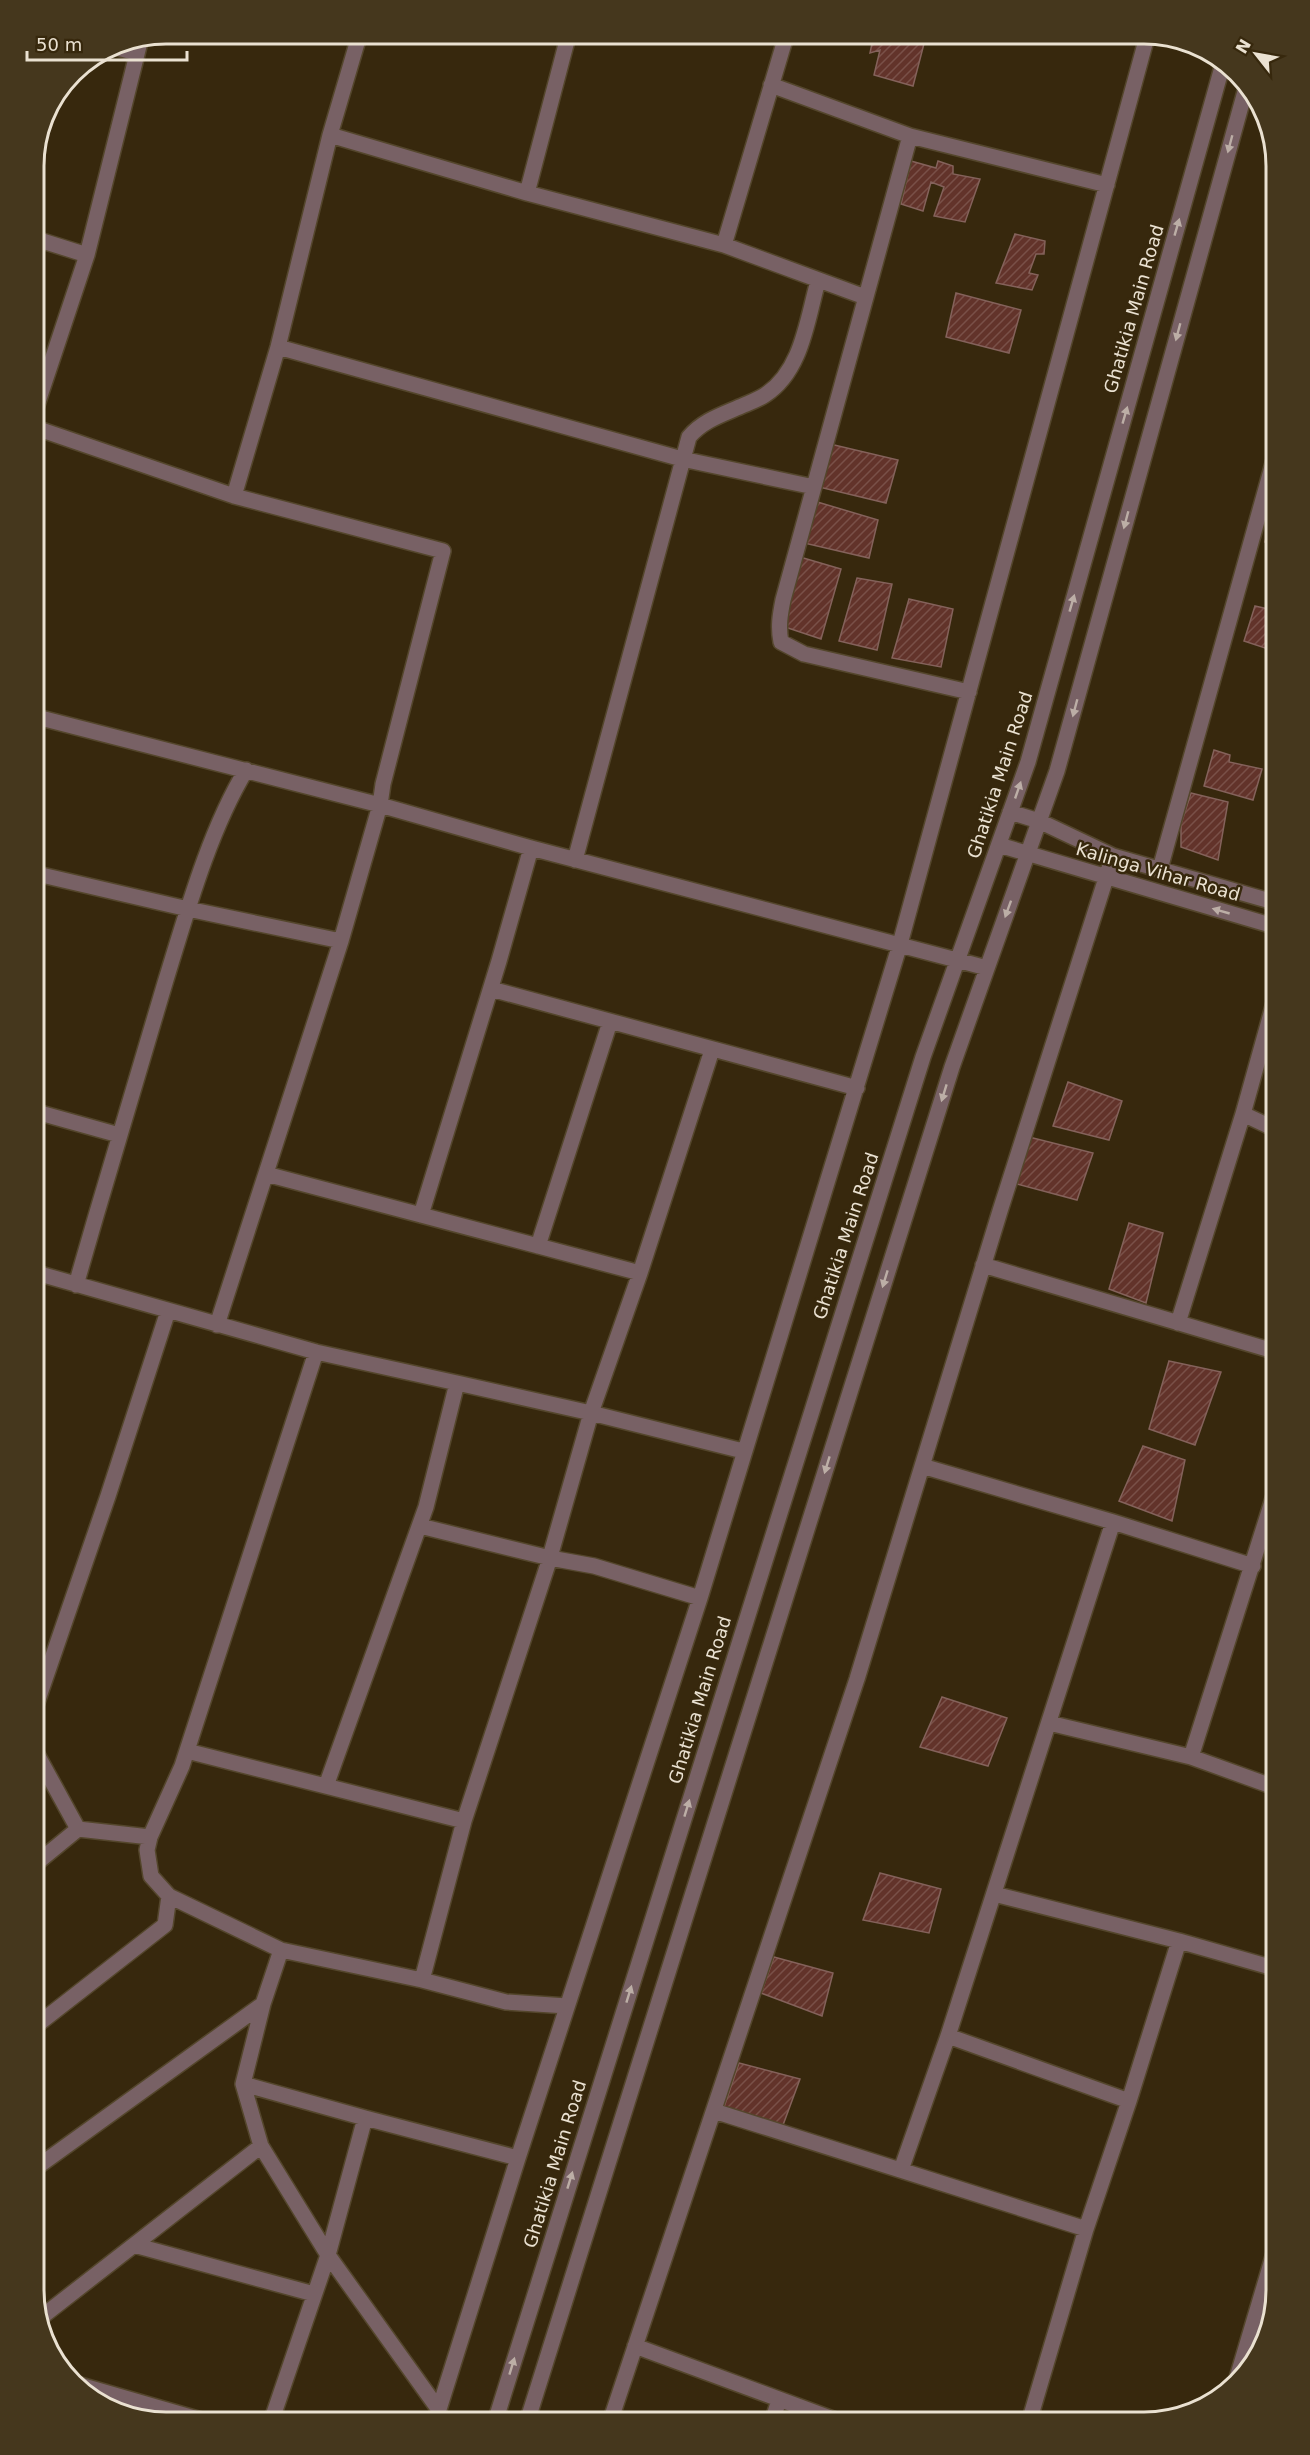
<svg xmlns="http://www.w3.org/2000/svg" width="1310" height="2455" font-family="'DejaVu Sans',sans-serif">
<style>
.building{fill:url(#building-hatch);stroke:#84625b;stroke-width:1.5}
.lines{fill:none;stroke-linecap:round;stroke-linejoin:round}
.minor-casing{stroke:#54462c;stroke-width:18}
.minor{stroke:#786165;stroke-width:15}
.oneway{fill:#bcaea6}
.labels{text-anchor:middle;stroke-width:5;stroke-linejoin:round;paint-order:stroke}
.street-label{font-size:18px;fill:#eae1d1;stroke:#37280d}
.rim{fill:none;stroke:#eae1d1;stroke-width:3}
</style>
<defs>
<pattern id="building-hatch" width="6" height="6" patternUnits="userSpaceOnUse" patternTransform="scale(1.5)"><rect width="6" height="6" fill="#62332a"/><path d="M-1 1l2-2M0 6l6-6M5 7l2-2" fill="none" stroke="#795048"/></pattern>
</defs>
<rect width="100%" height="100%" fill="#37280d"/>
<path class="building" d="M883,33H914V36H926L913,86L874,75L880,50L870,53L874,34L882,38Z
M911,161L936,168L938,161L953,166V174L980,179L965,222L934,216L944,187L931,182L923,211L901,204Z
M1015,234L1045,241L1044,254H1036L1029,273L1038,275L1032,290L996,283Z
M956,293L1021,310L1009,353L946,337Z
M830,444L898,460L886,503L819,487Z
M814,501L878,520L869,558L804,543Z
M1274,507L1277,508V546L1265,542Z
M800,557L841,569L821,639L782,626Z
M1275,562H1277V599L1266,596Z
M857,578L892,584L877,650L839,641Z
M909,599L953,609L941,667L892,658Z
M1255,606L1277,611V652L1244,641Z
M1214,750L1230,755L1229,762L1262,769L1253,800L1204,786Z
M1191,793L1228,802L1218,860L1181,847V824Z
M1068,1082L1122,1101L1109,1140L1053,1126Z
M1029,1137L1093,1153L1077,1200L1017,1184Z
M1129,1223L1163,1233L1146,1303L1109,1289Z
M1169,1361L1221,1372L1195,1445L1149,1429Z
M1143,1446L1185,1460L1172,1521L1119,1501Z
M942,1697L1007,1718L988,1766L920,1747Z
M880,1873L941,1889L929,1933L863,1920Z
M774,1957L833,1973L822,2016L761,1993Z
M739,2063L800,2079L783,2125L724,2107Z"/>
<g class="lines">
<defs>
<path id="minor" d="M360,33L330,135L527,193
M569,33L527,193L724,245L865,297
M111,46L136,53
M771,85L910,136L1107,185
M910,136L783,600C780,615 778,627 781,642L804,654L969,692
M724,245L787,33
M87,255L141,38
M278,347L682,459L814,487
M33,417L87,255L33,238
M33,427L234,496L443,551L383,784L380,805L341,941L217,1325
M234,496L278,347L330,135
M33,716L380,805L531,848L987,968
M1010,812L1039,821L1113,856L1277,903
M999,845L1277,927
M575,860L689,437C703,420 724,414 744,405C751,402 759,399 765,395C802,371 807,320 818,281
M1160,869L1277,449
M33,873L188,909L341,941
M491,989L857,1088
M33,1111L119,1135
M1277,1130L1243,1114L1277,992
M266,1174L640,1273
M421,1215L499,961L531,848
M538,1246L610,1022
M983,1265L1277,1352
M33,1272L316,1352L182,1766L150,1837L147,1850L151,1876L169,1896L281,1950L422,1980L506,2002L567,2006
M76,1285C105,1184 135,1083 165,983C186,915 209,831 246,770
M1178,1323L1243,1114
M316,1352L457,1383L426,1507L326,1786
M457,1383L591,1413L743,1451
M922,1466L1113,1522L1253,1566
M420,1526L550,1558L594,1566L700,1598
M33,1714L108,1496L168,1311
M1049,1723L1191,1757
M33,1747L78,1829
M187,1751L464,1821
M1277,1788L1191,1757L1277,1486
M33,1866L78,1829L150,1837
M994,1894L1179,1941L1129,2101L1086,2229L1029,2422
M1179,1941L1277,1969
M422,1980L464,1821L548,1564L591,1413L640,1273L712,1050
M263,2004L243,2084L365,2118L328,2255L439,2410
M33,2028L165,1925L169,1896
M948,2036L1129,2101
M243,2084L261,2146
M714,2111L1086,2229
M365,2118L518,2158
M33,2170L263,2004L281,1950
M901,2170L948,2036L1113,1522
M134,2245L314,2294
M39,2319L261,2146L328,2255L271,2422
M635,2346L841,2422
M1237,2378L1277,2243
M80,2385L208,2422
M435,2422L518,2158L700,1598L900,944L1148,33
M495,2422L923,1057L1028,762L1224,60
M527,2422L952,1067L1057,771L1246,88
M610,2422L857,1679L1000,1211L1113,856
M772,2422L779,2400"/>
</defs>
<use href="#minor" class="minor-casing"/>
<use href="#minor" class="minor"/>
</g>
<defs><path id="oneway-solid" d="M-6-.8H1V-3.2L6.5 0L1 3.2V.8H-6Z" transform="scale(1.5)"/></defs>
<g class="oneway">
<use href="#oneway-solid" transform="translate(1230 144) rotate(105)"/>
<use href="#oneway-solid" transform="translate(1177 227) rotate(-74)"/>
<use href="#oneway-solid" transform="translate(1178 332) rotate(105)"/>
<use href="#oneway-solid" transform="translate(1125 415) rotate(-74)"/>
<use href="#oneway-solid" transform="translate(1126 520) rotate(105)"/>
<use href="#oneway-solid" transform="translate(1072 603) rotate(-74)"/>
<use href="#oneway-solid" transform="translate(1075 708) rotate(105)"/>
<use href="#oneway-solid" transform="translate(1018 790) rotate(-71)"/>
<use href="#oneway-solid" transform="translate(1008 909) rotate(110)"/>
<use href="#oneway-solid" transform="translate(1221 911) rotate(-164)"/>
<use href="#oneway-solid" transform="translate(944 1093) rotate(107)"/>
<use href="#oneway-solid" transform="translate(885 1279) rotate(107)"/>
<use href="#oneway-solid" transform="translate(827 1465) rotate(107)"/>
<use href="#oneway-solid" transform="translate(687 1808) rotate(-73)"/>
<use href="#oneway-solid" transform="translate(629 1994) rotate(-73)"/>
<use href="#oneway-solid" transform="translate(570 2180) rotate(-73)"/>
<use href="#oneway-solid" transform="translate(512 2366) rotate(-73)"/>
</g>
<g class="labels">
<g class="street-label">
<text transform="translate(1134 309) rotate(-74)" y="6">Ghatikia Main Road</text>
<text transform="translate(1000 775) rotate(-72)" y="6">Ghatikia Main Road</text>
<text transform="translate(1158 872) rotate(16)" y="6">Kalinga Vihar Road</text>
<text transform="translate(846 1236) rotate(-72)" y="6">Ghatikia Main Road</text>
<text transform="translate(700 1700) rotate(-73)" y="6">Ghatikia Main Road</text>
<text transform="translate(555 2164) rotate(-73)" y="6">Ghatikia Main Road</text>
</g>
</g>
<path d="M0 0H1310V2455H0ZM166 44H1144A122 122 0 0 1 1266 166V2290A122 122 0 0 1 1144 2412H166A122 122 0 0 1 44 2290V166A122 122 0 0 1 166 44Z" fill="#45371d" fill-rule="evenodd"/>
<path class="rim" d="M166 44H1144A122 122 0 0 1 1266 166V2290A122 122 0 0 1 1144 2412H166A122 122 0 0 1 44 2290V166A122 122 0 0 1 166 44Z"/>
<g transform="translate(1256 54) rotate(301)" stroke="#37280d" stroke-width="4.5" paint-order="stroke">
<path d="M0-4.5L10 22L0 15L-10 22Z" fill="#eae1d1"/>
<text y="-9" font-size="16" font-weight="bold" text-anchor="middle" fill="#eae1d1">N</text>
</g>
<path d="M27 51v9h160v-9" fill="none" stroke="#eae1d1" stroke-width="3"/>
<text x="36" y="51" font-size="18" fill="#eae1d1" stroke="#37280d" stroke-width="4.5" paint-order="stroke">50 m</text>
</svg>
